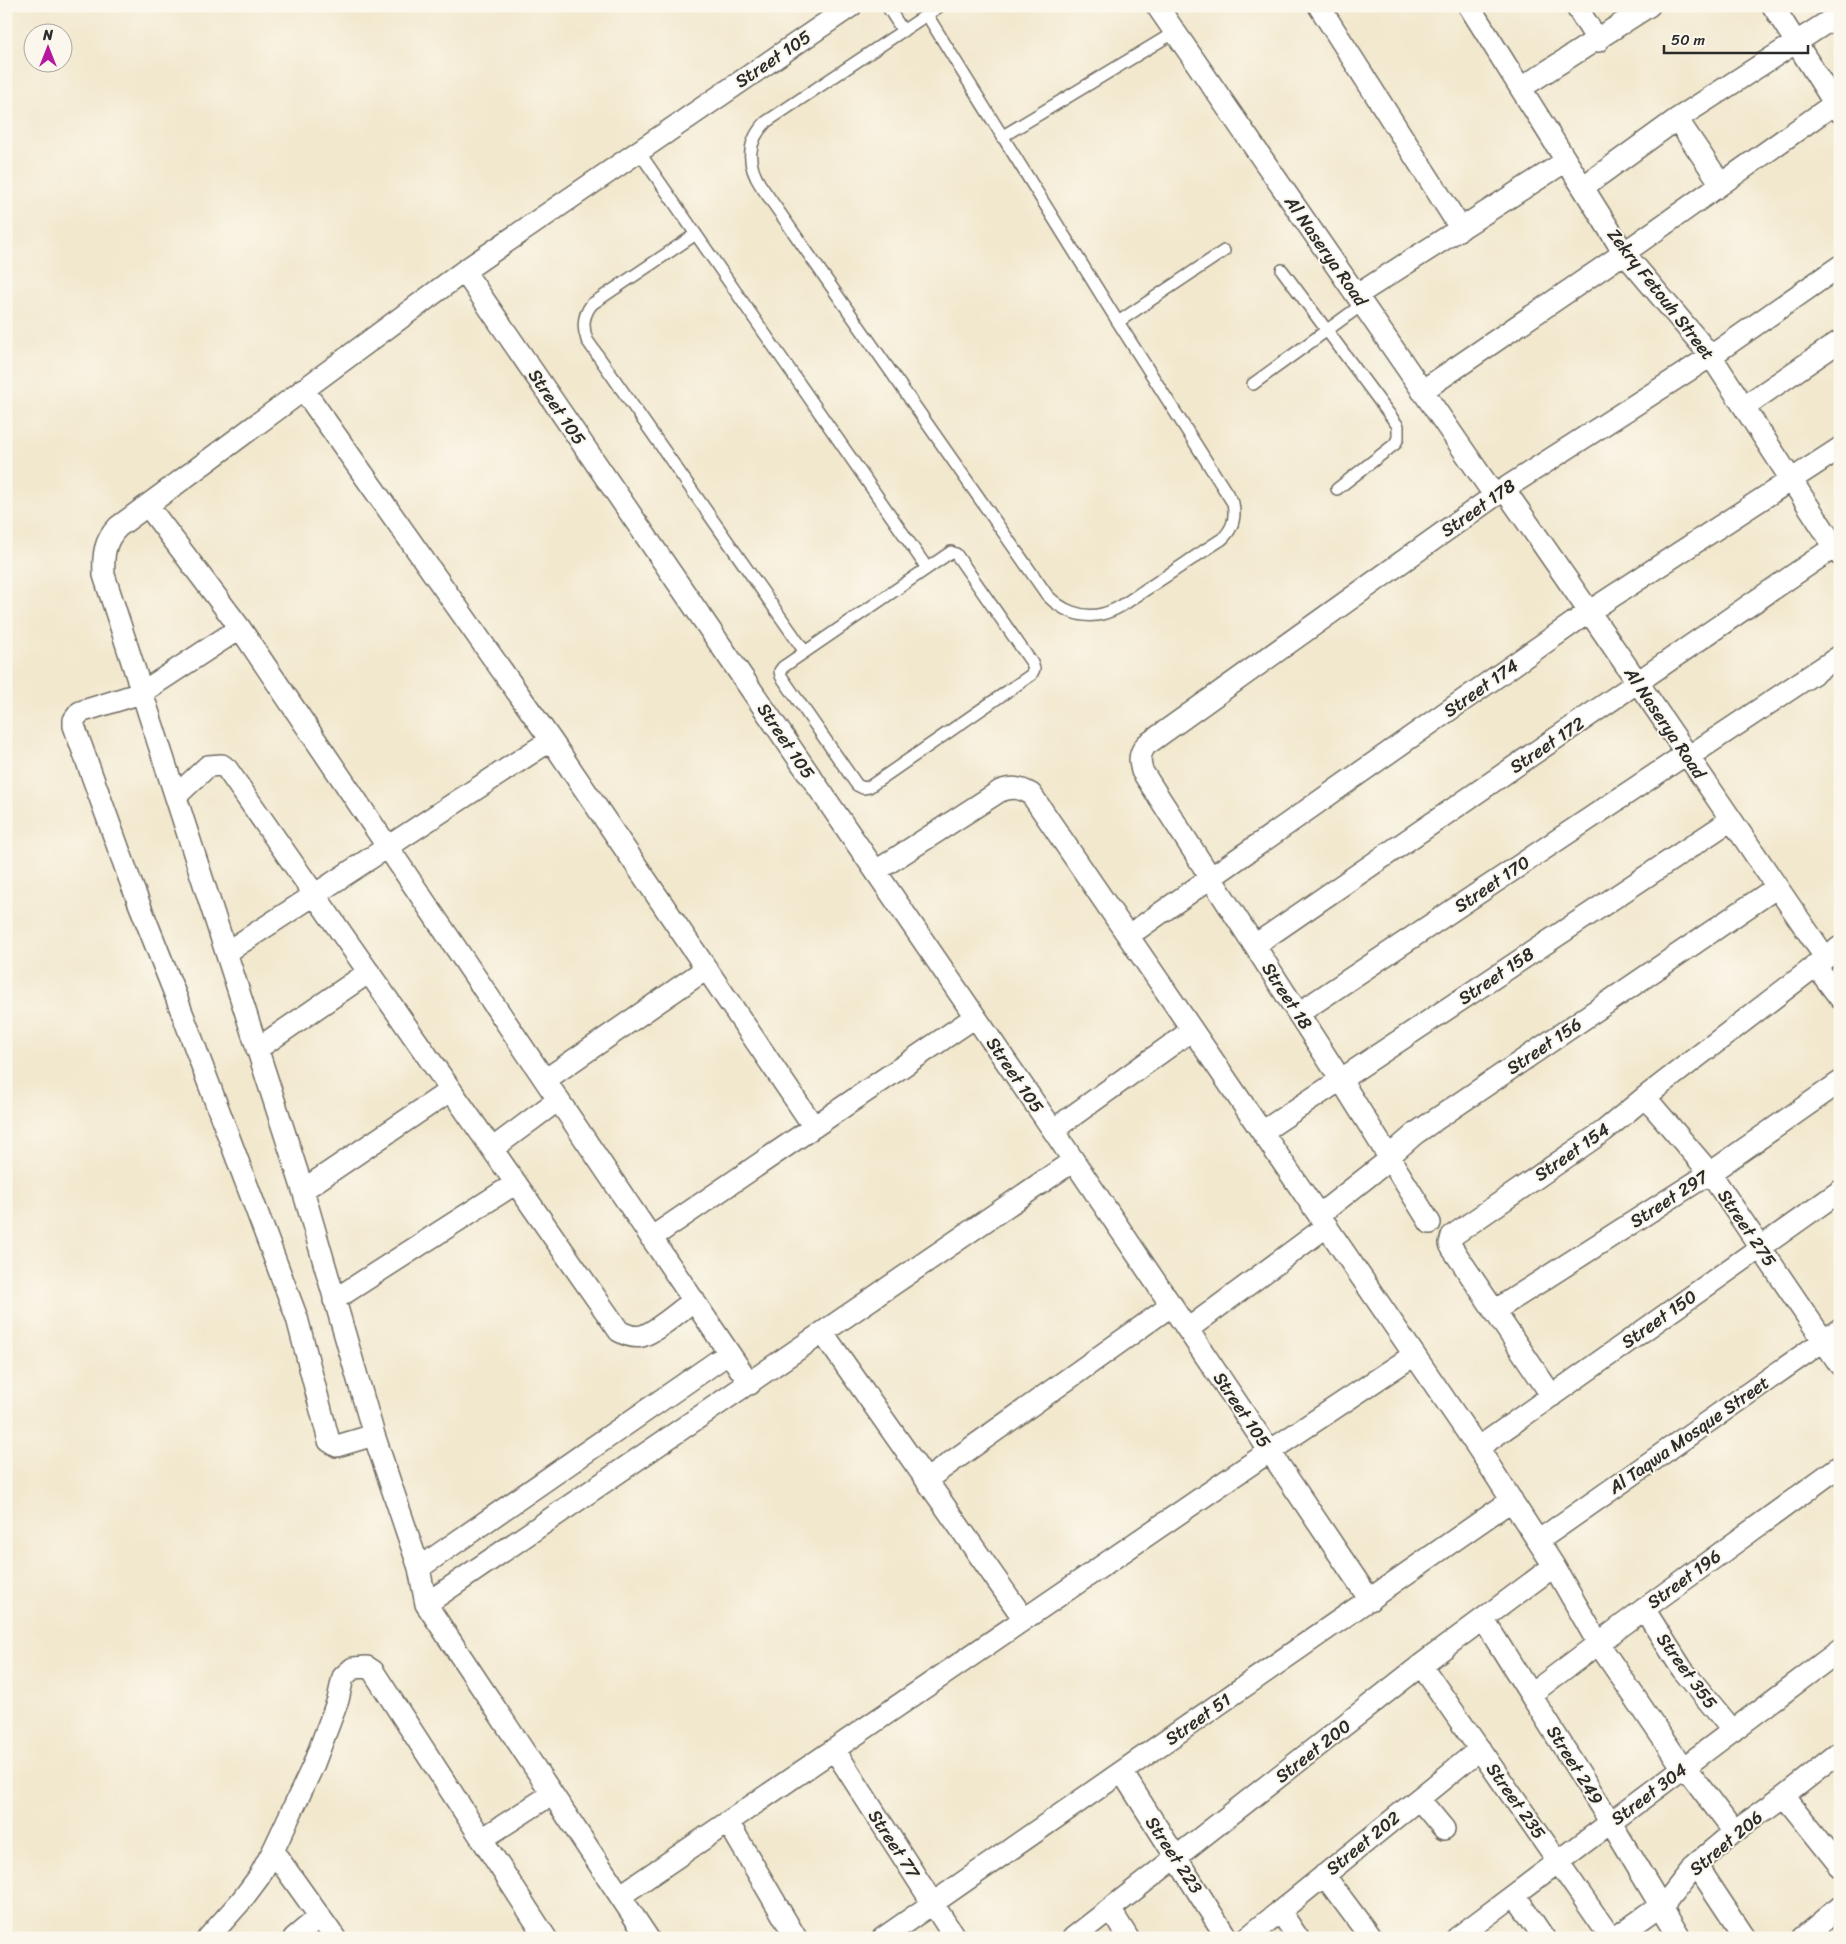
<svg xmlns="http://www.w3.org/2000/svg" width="1846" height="1944" font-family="Sriracha,sans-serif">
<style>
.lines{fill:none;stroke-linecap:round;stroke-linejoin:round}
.lane-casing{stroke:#716d64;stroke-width:14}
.street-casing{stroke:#716d64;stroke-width:24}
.lane{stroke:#fff;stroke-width:11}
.street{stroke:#fff;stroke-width:21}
.labels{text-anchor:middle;stroke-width:4;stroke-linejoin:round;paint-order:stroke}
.street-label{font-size:18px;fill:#2b2b2b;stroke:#fbf7ec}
</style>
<rect width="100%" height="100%" fill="#fbf7ec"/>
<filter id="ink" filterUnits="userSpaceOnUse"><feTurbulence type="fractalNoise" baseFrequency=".02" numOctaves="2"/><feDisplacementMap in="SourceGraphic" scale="10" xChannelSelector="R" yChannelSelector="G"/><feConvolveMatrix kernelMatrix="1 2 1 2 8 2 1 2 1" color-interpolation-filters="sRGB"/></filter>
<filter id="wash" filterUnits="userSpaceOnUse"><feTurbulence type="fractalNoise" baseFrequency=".0096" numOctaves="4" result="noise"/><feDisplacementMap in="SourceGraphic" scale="20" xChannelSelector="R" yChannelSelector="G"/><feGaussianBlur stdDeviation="1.12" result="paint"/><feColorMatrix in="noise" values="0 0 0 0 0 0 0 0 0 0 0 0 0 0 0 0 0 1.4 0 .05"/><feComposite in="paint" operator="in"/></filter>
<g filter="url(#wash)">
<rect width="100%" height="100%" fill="#f2e8ce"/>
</g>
<g filter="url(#ink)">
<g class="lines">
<defs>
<path id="lane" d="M887,6L903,31
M927,15L1118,322L1233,503C1236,518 1233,529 1222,539C1197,555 1173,572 1148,588C1134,597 1119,610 1102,614C1081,619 1061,610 1047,595L761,186C746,164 747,141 766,122L940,6
M1003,136L1175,32
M639,152L927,568
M696,234L592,304C583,315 582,326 587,340L805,652
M1282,270L1398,426V438L1395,444L1337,489
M1118,322L1224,251
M1253,384L1363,304
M951,552L956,554L1032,663L1034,669L1031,675L869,787L863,788L857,785L781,676L780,671L783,667Z"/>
<path id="street" d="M851,6L464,271L1053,1130L1370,1600
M1157,6L1495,496
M1319,6L1461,229
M1469,6L1624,253L1711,356L1840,555
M1576,6L1598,41
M1773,6L1840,112
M1521,88L1649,6
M1677,119L1721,184
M1583,187L1677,119L1840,14
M464,271L118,527C104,541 103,556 104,575L303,1190L374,1435L419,1568L426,1604L648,1938
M1357,295L1566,161
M303,389L551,740L814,1127
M1422,391L1624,253L1834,104
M1745,406L1840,341
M1504,489C1613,644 1718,801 1825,957
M148,506L240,628L750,1384
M240,628L141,693L80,712L74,720V726L131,883L175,994L297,1318L329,1441L337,1446L374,1435
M1688,757L1840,656
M176,796L208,766L222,765L227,769L619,1331C626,1335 633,1338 642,1336C656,1332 681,1310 694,1300
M876,871L1000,791C1012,787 1019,787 1031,794L1478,1448L1554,1566L1598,1643L1683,1768
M1128,936L1590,611L1840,448
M1255,945L1840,543
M227,952L551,740
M1815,965L1840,998
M1299,1013L1686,754
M257,1049L369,972
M545,1080L706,969
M1645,1097L1710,1173L1840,1365
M1053,1130L1192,1030
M1262,1132L1731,820
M492,1149L558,1100
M303,1190L451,1090
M1319,1215L1390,1159L1394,1152L1416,1133L1777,887
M1430,1223L1341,1080L1142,771C1139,760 1139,754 1146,745L1504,489L1711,356L1840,266
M651,1238L975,1017
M334,1300L516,1183
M1494,1311L1710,1173L1840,1082
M1188,1329L1327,1226
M823,1333L1024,1619
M1552,1396L1452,1248L1450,1244L1452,1236L1604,1131L1645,1097L1840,947
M1478,1448L1840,1191
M926,1480L1172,1305
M1538,1541L1840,1329
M419,1568L729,1353
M426,1604L1073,1161
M1644,1609L1682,1669L1733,1731
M1483,1619L1611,1823L1680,1938
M1421,1665L1611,1938
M1531,1694L1644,1609L1840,1466
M834,1749L955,1938
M1685,1767L1734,1832
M1122,1772L1227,1938
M1784,1796L1840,1866
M1419,1799L1444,1829
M728,1822L796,1938
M482,1839L552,1794
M273,1851L335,1938
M1696,1864L1745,1938
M1324,1875L1371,1938
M1515,1895L1544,1938
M620,1896L1270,1451L1414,1355
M1110,1909L1128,1938
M1280,1911L1298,1938
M208,1938L241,1901L259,1877L273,1851L313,1766L338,1700L343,1677L353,1668L367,1667L373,1671L546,1938
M294,1938L320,1916
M883,1938L1512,1500
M1073,1938L1421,1665L1554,1566
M1247,1938L1480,1749
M1457,1938L1840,1650
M1615,1938L1667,1901L1696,1864L1734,1832L1784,1796L1840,1752
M1803,1938L1840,1907"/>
</defs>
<use href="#lane" class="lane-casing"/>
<use href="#street" class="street-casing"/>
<use href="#lane" class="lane"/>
<use href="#street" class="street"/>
</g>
</g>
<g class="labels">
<g class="street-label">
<text transform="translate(773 59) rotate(-34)" y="6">Street 105</text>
<text transform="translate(1326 251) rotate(55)" y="6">Al Naserya Road</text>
<text transform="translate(1661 294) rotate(52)" y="6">Zekry Fetouh Street</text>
<text transform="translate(557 407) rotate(56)" y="6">Street 105</text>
<text transform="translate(1478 508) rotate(-35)" y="6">Street 178</text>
<text transform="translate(1481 688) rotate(-35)" y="6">Street 174</text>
<text transform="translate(1665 723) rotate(56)" y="6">Al Naserya Road</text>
<text transform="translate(786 741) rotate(56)" y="6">Street 105</text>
<text transform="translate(1547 745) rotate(-34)" y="6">Street 172</text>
<text transform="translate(1492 884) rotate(-34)" y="6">Street 170</text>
<text transform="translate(1496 976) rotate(-34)" y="6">Street 158</text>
<text transform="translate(1287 996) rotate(57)" y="6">Street 18</text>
<text transform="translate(1544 1046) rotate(-34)" y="6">Street 156</text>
<text transform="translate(1015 1075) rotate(56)" y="6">Street 105</text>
<text transform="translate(1572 1152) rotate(-35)" y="6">Street 154</text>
<text transform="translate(1669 1199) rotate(-33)" y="6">Street 297</text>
<text transform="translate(1747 1228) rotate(56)" y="6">Street 275</text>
<text transform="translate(1659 1319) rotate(-35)" y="6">Street 150</text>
<text transform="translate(1242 1410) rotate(56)" y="6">Street 105</text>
<text transform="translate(1689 1435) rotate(-35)" y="6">Al Taqwa Mosque Street</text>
<text transform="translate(1684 1579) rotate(-36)" y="6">Street 196</text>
<text transform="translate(1687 1671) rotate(54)" y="6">Street 355</text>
<text transform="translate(1198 1719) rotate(-35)" y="6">Street 51</text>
<text transform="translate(1313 1751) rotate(-38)" y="6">Street 200</text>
<text transform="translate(1575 1765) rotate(58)" y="6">Street 249</text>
<text transform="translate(1649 1794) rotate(-37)" y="6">Street 304</text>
<text transform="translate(1516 1801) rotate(55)" y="6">Street 235</text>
<text transform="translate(1363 1843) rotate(-39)" y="6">Street 202</text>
<text transform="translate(1726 1843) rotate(-40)" y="6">Street 206</text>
<text transform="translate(894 1844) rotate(57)" y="6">Street 77</text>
<text transform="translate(1174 1855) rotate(57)" y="6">Street 223</text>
</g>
</g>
<rect width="1846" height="1944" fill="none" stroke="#fbf7ec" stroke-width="25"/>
<g transform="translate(48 48)"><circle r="24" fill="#fbf7ec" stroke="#a8a59f"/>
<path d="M0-4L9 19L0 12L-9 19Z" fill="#b5179e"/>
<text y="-8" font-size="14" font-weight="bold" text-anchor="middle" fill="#2b2b2b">N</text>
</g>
<path d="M1664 45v8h144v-8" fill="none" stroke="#2b2b2b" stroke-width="2.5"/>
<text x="1671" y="45" font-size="15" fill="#2b2b2b" stroke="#fbf7ec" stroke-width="4" paint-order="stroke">50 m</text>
</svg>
